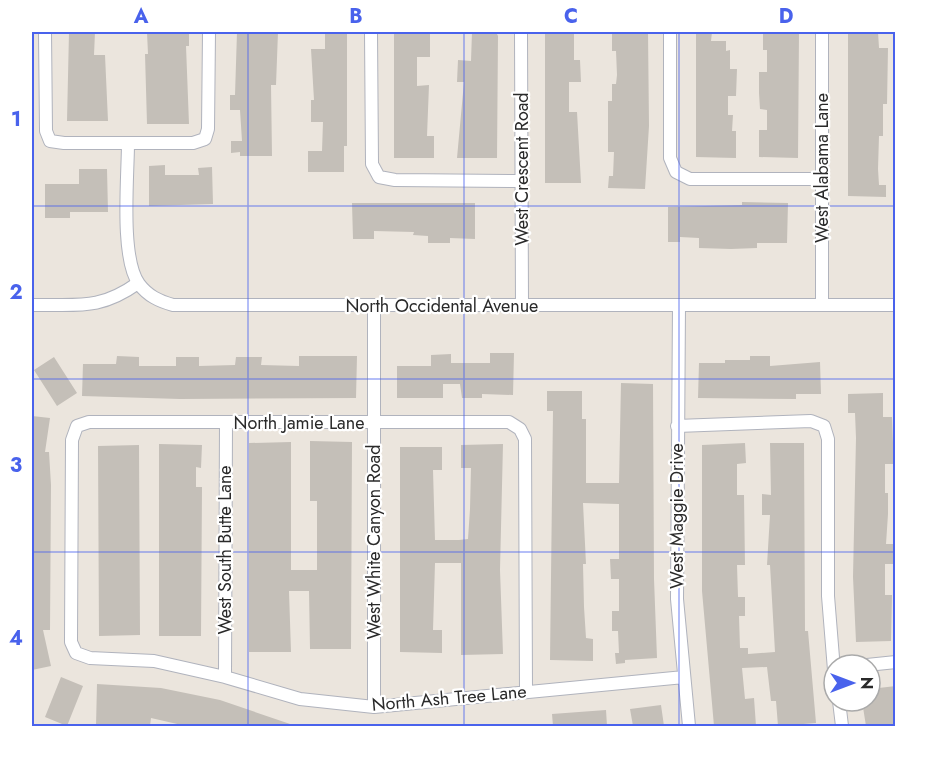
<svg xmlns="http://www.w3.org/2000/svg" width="927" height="758" font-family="Jost,sans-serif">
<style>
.building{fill:#c4bfb8}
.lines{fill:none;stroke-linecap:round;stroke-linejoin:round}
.minor-casing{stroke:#b0b3bd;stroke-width:14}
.minor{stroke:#fff;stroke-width:12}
.grid{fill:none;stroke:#4962ec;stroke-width:1.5;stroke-opacity:0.55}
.labels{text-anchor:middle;stroke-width:4.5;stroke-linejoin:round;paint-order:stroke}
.street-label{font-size:18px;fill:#2a2a2a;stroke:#fff}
.neatline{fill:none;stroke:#4962ec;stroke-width:2}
.grid-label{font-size:20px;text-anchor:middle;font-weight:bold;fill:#4962ec}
</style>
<rect width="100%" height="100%" fill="#ebe5dd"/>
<path class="building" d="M69,32H95L94,55H105L108,121H67Z
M147,32H189V46H186L189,124H147L145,54H148Z
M237,32H278L276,85H271L272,156H240V152L231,153V141H242L240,110H230V95H235Z
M325,32H347V146H344V172H308V151H322L323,122H311V100H314L311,49H325Z
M394,32H430V57H417V86L429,85L427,136H434V158H394Z
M472,32H496L498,36L497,158H457L464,82H457L458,60L471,61Z
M545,32H574V60H580L581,82H569V112H577L581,183H545Z
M612,32H648L649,126L645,189L608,188L609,176H613L614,152H608V101H612V84H616L617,75L616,51H612Z
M696,32H712L711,41H726V51L730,50V69H737L736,96H728V115H733L732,131H736V158L696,157Z
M763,32H799L798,158L759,157V130H767V110L760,109L759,93V72H767V50H763Z
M848,32H878L879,48H888L887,104H883V136H879L878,169L879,185H886V197L848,196Z
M165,165V175H199L198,168L212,167L213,204L149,206V166Z
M79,169H107L108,212H70V218H45V184H79Z
M742,202L788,203L787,243H757V248L731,249L699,248V238L680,237V242H668V207L742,205Z
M352,203H475V239L450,238V243H428V236L413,235L414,232L374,231V239H353Z
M490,353H514L513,395L482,394V398H462L460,384H443V398H397V366H431V355L451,354V363H490Z
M117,356L139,357V366H176V357H199V366L235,365L236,357H262L261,365L299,366V356H357L356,398L180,399L82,396L83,364H116Z
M750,356H770V366L820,362L821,394H796V399L698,398L699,363H725V360H750Z
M54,357L77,393L57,406L34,370Z
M621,383L653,384L654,579L657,658L625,660V663L616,664L615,653H619L618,631H612V611H619V579H611L610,559H619V504L583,503L586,564H583L584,607L586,638L593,639V661L550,660L553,411H547V391H582V419H586V483H619Z
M883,393V417H892L893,443H896V464H885V493H888V514L886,544H896V564H885V595H892L891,641L856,642L853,577L856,438L855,413H848V394Z
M32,416L50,418L45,452H49L51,485L50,630H43L51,666L32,670Z
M310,441L352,442L351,649H310L309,591H289L291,652H249V443L291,442V570H317V501H310Z
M745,443L746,463L737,464V495H744L745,565H737L738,597H745V616H739L740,648H748V654L775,652L770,565H767L770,515H762V494L771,495L770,443H804L805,631H808L816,723L778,726L776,701H771L767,667L742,668L745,699L754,698L756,726H714L702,591V445Z
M159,444L202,445L201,468L196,467V487H202L201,636H159Z
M503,444L500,570L503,654L461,655V563H435L433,630H442V653L400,652V447H442V470H433L435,540H459L468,539L470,509L471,468H461V445Z
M139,445L140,635L99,636L98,446Z
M61,677L83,686L67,726L45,717Z
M97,684L161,688L220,700L296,726H186L151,718L150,726H96Z
M896,686V726H866L862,701H870V689Z
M661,705L664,726H633L630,709Z
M606,710L607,726H553L552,714Z"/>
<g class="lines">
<defs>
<path id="minor" d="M45,32L46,131L50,141L64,143H193L205,139L208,129L209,32
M371,32L372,164L379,177L395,180L522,181
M521,32L522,306
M670,32V158L676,172L690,179H822
M822,32V305
M128,143C128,176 120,258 139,284C148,296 159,301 173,305H896
M32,305C77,304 99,311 138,283
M679,305L677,599L689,726
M374,306V707
M677,426L811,421L824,426L828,439V596L834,670
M867,665L896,662
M225,677L226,422
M526,691L525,439L520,429L509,422H89L77,426L72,440L71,642L76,653L90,658L154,661L225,677L300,699L374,707L684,677
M839,701L842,726"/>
</defs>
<use href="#minor" class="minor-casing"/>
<use href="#minor" class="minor"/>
</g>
<path class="grid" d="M248,32V726M464,32V726M679,32V726M32,206H896M32,379H896M32,552H896"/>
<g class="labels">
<g class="street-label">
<text transform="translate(822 168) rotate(-90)" y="6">West Alabama Lane</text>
<text transform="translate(522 169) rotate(-90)" y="6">West Crescent Road</text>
<text x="442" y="312">North Occidental Avenue</text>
<text x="299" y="429">North Jamie Lane</text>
<text transform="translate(677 516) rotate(-90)" y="6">West Maggie Drive</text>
<text transform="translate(374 542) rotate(-90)" y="6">West White Canyon Road</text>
<text transform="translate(225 550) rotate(-90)" y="6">West South Butte Lane</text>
<text transform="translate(449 698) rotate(-5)" y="6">North Ash Tree Lane</text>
</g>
</g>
<rect width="927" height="758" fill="none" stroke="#ffffff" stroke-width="66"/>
<g transform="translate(852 683) rotate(90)"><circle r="28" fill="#ffffff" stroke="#aaaaaa" stroke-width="1.5"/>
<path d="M0-4.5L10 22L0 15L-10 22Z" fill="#4962ec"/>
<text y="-9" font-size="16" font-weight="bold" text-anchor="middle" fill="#2a2a2a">N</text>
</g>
<rect x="33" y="33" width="861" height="692" class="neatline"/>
<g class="grid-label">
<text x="141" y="23">A</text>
<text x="356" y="23">B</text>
<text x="571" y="23">C</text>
<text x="786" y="23">D</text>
<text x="16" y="126">1</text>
<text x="16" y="299">2</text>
<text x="16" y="472">3</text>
<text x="16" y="645">4</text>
</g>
</svg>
